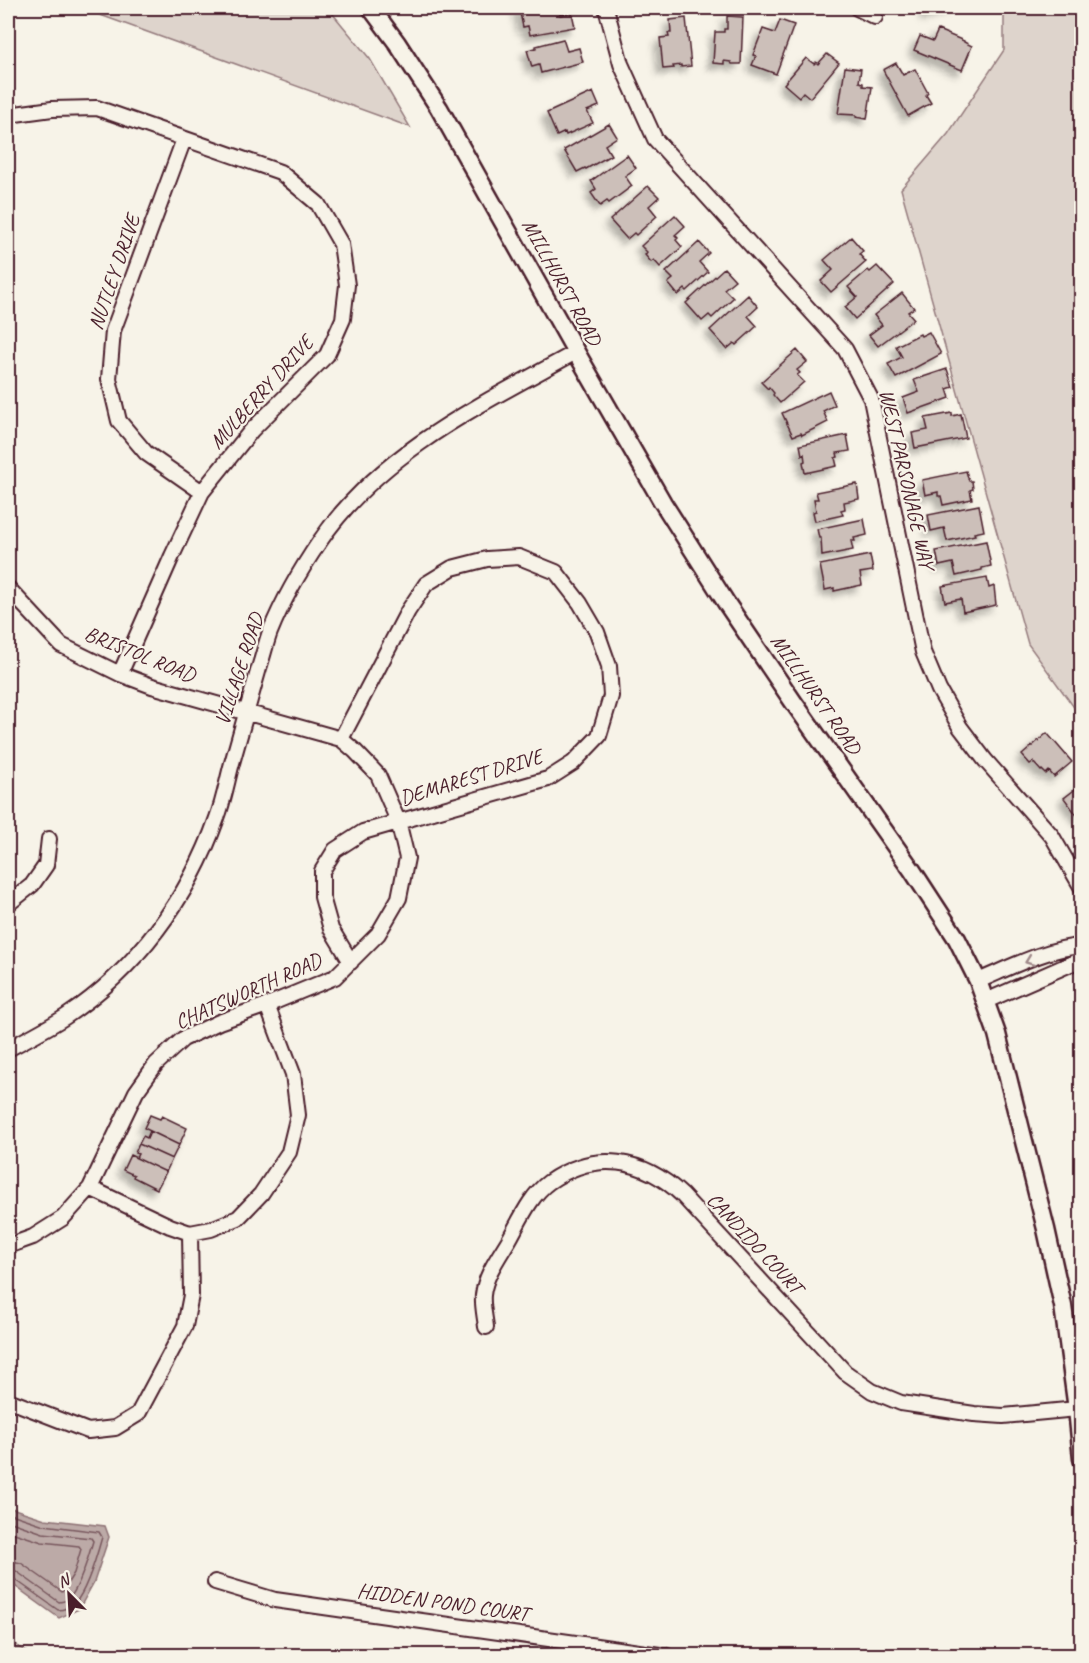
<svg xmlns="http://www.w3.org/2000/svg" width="1089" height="1663" font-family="Caveat,sans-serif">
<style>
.green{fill:#ded4cc;stroke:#947a7c;stroke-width:1.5}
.water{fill:#bcaaa7;stroke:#8e7275;stroke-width:1.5}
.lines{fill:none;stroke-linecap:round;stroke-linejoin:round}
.shore{stroke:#78575d;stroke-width:1.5}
.building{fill:#ccbfb9;stroke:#4a1f2b;stroke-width:1.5;filter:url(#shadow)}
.minor-casing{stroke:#4a1f2b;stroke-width:18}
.tertiary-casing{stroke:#4a1f2b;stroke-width:21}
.minor{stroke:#f7f3e8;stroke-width:14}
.tertiary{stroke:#f7f3e8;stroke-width:16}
.oneway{stroke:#a0898a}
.labels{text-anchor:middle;stroke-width:4.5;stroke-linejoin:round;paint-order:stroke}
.street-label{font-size:21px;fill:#4a1f2b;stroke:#f7f3e8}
</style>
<defs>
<filter id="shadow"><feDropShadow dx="-5.5" dy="5.5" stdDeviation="3" flood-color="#0004"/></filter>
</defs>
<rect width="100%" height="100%" fill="#f7f3e8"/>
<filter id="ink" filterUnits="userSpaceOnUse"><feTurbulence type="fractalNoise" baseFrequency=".0167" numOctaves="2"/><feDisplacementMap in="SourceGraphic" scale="12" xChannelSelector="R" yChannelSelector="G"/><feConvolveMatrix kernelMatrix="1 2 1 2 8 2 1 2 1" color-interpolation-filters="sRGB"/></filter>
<g filter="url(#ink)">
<path class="green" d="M81,8H328L370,59L410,127Z
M1004,8H1081V717L1028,644L901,189L948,134L1004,50Z
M8,1639L30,1655H8Z"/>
<path class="water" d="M8,1507L45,1519L105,1526L109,1537L94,1582L79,1609L59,1618L8,1581Z"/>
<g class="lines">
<path class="shore" d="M8,1513L44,1525L99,1532L102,1537C97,1555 87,1590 75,1603C71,1607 63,1610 58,1610L13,1578L8,1577
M8,1521L43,1533L91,1538L93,1541C89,1555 79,1591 68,1599C65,1602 62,1601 59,1602L16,1571L8,1569
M8,1531L42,1542L79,1546L81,1549L74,1573L62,1592L21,1563L8,1560"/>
</g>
<path class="building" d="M519,8H555L556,11L559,10L560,15L572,13L575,27L530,35L528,26L523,27Z
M925,8H952L927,15Z
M727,16L743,17L741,64H732L731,62L724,61V64L713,63L715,32H724V29H727Z
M686,18L691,66L681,67V65L673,66L674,68L663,69L660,38L669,37L668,33H671L670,20Z
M780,20L794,25L776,74L752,65L756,56L753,55L763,29L775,33Z
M938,30L964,41V42L972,46L962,70L914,50L920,36L933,41Z
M563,39L567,51L579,48L583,62L541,73L539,65L532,67L527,50L536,48V46Z
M827,54L839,63L810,98L803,92L799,97L784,84L806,58L814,64L816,62L818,64Z
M896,63L903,75L915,69L928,93L926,95L931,103L908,116L883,70Z
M845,67L861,69L859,82L863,83V86L872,87L867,119L856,117V115L838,114Z
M593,92L599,106L587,111L593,123L566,135L565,132L557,136L547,113Z
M609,124L617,137L605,145L611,155L586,169L585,168L577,172L564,150Z
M627,155L636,168L625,176L632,186L609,203L607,201L600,206L591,193L596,189L591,181Z
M648,186L659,197L649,206L657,216L636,235L634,233L627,239L610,220Z
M675,215L685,226L675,235L678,238L676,240L682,247L660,267L654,260L651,262L645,255L647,252L641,246Z
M851,237L863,251L859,254L866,262L831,292L821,281L833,270L824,260Z
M699,242L709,253L699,262L708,272L687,291L685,289L678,295L668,283L673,279L666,272Z
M877,266L894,284L855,319L845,307L857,297L848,287L868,270L870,272Z
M724,268L735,280L724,289L733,298L712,318L709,315L702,321L686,303Z
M902,293L914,308L908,312L914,319L878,346L869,335L882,325L874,315Z
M748,295L758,307L748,316L757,326L736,345L734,343L727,349L710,330Z
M929,332L941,354L896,378L888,364L902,357L896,346L920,334L921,336Z
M797,350L807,362L797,370L800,373L797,375L804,382L780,403L773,395L774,393L769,387L768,389L761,382Z
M947,369L953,387L947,389L950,398L908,413L903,398L919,392L914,380Z
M829,391L835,405L823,411L828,422L802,435L801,433L793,436L782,413Z
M952,413V416L961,414L966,438L915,448L912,433L928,430L925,418Z
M847,435L850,451L837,453L838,457L835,458L837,466L805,473L803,462L805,461L804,454L802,455L800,445Z
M966,471L969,481H972L973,489L970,490L972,499L943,505L941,496H938V492L925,495L922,480Z
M857,484L859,499L844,502L845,509L841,510L843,515L815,521L813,512L816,511L814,499H818L816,492Z
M979,505L984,531L974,533L975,535L947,541L944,528L931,531L928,515Z
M864,519L867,535L854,538L855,541H851L853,550L822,556L821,538H819L817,529Z
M986,541L991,566L982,568V570L956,576L953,563L939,566L936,551Z
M870,555L873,571L860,573L862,585L834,591V588L825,590L820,565Z
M987,578L989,588L994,586L996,605L963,612L961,599L945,602L942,586Z
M1047,733L1072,762L1054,777L1049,771L1046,774L1042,770L1041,771L1033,762L1030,764L1022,755Z
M1082,784V822L1064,798Z
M150,1115L160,1119L162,1116L187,1128L179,1145L144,1128Z
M150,1131L179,1145L172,1159L139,1144L143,1136L147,1138Z
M139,1144L172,1159L166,1172L136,1158L138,1154L135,1153Z
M130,1155L166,1172L157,1189L133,1177L134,1175L123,1170Z"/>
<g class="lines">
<defs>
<path id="minor" d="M606,8L621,64L655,139L845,349L871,399L923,652L939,690L960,727L985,760L1052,836L1082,888
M857,8L875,17
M8,115L52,109L97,108L280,172L318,204L341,244L347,285L343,319L327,355L251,431L202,492L172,556L120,674
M184,139L113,331L109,379L119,421L146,453L202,492
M8,588L61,645L120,674L152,686L341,739L355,751L378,775L398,821L407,858L399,898L378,934L335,977L267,1005L219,1022L183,1039L156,1064L136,1092L90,1188L63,1218L33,1237L8,1246
M341,739L408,611L426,584L452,568L487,559L519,557L556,572L580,603L597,632L609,666L611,696L599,736L573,763L548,779L363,832L335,850L322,871V897L331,929L351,962
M8,904L32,885L46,865L49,839
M978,981C1009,968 1047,948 1082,946
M986,1001L1082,959
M8,1049C27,1039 46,1029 65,1017C136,970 189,898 217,818C224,800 227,781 232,763C241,731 250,700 259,668C263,656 266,643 270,632C283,600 301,569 320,541C381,451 484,403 576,352
M90,1188L170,1226L190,1233L211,1229L238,1218L261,1194L289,1152L298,1115L293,1074L267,1005
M486,1327C485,1317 482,1305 483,1295C485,1275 500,1255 510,1238C521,1218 531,1195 549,1182C595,1150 643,1158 682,1195L845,1372L872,1391L901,1403L974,1414L1003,1416L1077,1409
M8,1400L88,1431L115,1428L138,1414L185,1326L191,1295L190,1233
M215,1582L275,1600L667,1656"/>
<path id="tertiary" d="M371,8L397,43L439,108L576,352L663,503L727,604L794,703L912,870L957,939L978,981L997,1034L1046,1229L1063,1306L1077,1409L1082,1459"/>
</defs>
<use href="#minor" class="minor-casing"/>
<use href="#tertiary" class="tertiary-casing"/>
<use href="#minor" class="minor"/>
<use href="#tertiary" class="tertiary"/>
</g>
<defs><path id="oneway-chevron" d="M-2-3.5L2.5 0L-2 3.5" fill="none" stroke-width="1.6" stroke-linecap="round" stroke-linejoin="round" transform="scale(1.5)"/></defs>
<use class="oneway" href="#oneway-chevron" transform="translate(1029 961) rotate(159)"/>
</g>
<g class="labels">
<g class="street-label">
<text transform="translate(114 272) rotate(-71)" y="7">NUTLEY DRIVE</text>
<text transform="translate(562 282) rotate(61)" y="7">MILLHURST ROAD</text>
<text transform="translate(261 392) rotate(-48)" y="7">MULBERRY DRIVE</text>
<text transform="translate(907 479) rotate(77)" y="7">WEST PARSONAGE WAY</text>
<text transform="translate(140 654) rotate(22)" y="7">BRISTOL ROAD</text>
<text transform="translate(239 669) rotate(-72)" y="7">VILLAGE ROAD</text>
<text transform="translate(816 694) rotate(55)" y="7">MILLHURST ROAD</text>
<text transform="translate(471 777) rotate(-17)" y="7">DEMAREST DRIVE</text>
<text transform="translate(248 991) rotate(-24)" y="7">CHATSWORTH ROAD</text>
<text transform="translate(755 1243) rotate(47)" y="7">CANDIDO COURT</text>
<text transform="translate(443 1602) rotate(8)" y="7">HIDDEN POND COURT</text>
</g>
</g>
<rect width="1089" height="1663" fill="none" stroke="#f7f3e8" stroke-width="30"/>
<rect x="15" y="15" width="1059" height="1633" fill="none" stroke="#4a1f2b" stroke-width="2" filter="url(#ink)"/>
<g transform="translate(69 1594) rotate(336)" stroke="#f7f3e8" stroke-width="4.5" paint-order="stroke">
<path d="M0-4.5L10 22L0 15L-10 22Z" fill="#4a1f2b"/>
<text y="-9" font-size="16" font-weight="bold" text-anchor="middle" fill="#4a1f2b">N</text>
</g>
</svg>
